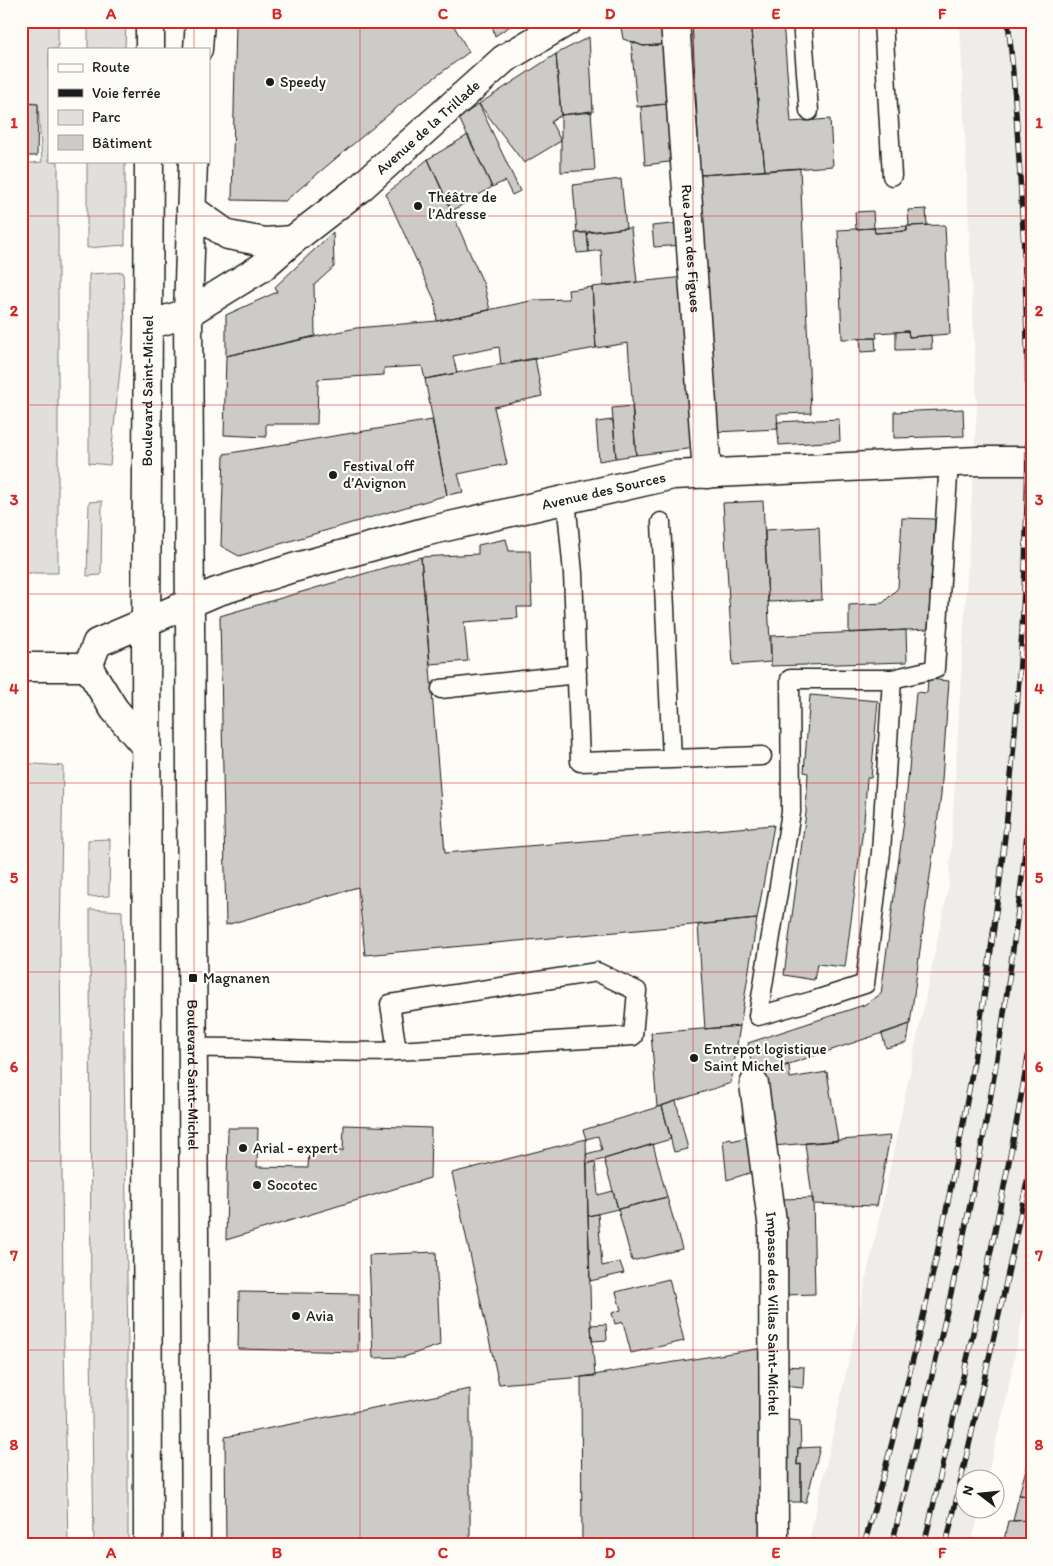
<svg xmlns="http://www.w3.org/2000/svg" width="1053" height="1566" font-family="Itim,sans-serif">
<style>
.built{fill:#eeede9}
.green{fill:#e0dfdb;stroke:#7e7e7c}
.building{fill:#cccbc8;stroke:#1c1c1c}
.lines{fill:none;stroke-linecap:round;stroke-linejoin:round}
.service-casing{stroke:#1c1c1c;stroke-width:21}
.minor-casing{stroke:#1c1c1c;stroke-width:31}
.primary-casing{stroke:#1c1c1c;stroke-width:31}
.service{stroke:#fdfcf7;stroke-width:18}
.minor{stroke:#fdfcf7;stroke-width:28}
.primary{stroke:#fdfcf7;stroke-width:28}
.rail-casing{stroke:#1c1c1c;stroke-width:5.5}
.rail{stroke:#fdfcf7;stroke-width:4;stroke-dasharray:11;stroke-linecap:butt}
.grid{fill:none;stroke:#d62828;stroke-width:1;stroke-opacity:0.55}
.poi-dot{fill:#1c1c1c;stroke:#fdfcf7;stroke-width:2}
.labels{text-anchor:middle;stroke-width:4.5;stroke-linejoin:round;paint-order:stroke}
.poi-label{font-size:15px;fill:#1c1c1c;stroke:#fdfcf7;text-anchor:start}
.street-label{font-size:15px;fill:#1c1c1c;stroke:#fdfcf7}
.neatline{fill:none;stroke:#d62828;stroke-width:2}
.grid-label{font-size:16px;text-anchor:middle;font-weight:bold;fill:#d62828}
</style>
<rect width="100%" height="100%" fill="#fdfcf7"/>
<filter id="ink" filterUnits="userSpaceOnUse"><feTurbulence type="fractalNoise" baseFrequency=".02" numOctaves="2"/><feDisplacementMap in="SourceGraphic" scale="10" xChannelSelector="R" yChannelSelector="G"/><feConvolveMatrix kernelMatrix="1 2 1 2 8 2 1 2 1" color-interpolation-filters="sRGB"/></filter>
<g filter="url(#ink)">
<path class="built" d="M960,21H1032V1269L1005,1405L987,1478H966V1508L980,1509L971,1545H808L827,1461L890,1168L949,884L977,406Z"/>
<path class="green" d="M21,21H58V49H49V161H58V573H21V164L42,162L38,104L21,101Z
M88,21H126L125,49H88Z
M87,161H125V245L87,248Z
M123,272L125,322L110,465L89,463V274Z
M102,501L101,575L87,576L89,502Z
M21,763L63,766L60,938L63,1294L68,1545H21V861L27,860L28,809L21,808Z
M110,839L109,896L88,897V840Z
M90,909L122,911L128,1352V1545H94L91,1349Z"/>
<path class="building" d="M236,21H451L469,52L419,89L285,201L232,200Z
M491,21H518L495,36Z
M620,21H670L671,44L643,46L623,39Z
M692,21H750L765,171L700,175Z
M750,21H783L791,122L830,119L833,166L765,171Z
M589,37L593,112L561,115L556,54Z
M631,41L643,46L671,44L674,103L637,107Z
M556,54L561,115L551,122L561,141L524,163L479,104Z
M21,103L38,104L37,156H21Z
M674,103L677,161L645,165L641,107Z
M479,104L520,191L512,195L505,181L492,187L459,118Z
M591,111L595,170L561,172V115Z
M468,135L492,187L452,211L428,159Z
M428,159L484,285L490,310L437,321L435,301L386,194Z
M800,168L811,413L777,414L778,429L715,432L700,175Z
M621,179L626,228L577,233L573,185Z
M926,209L927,225L909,226L908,210Z
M873,211L874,228L856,229L855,212Z
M682,223L683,245L654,247L652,226Z
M945,225L950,334L909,337L908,331L876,333L877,338L842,339L838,230L874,228L875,233L907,231V226Z
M907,226V231L875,233L874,228Z
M626,228H631L637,282L603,286L601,250L589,252L587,233Z
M333,232L334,267L314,285L315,336L226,356V315L277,292L275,287Z
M575,233H587L589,252L577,253Z
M684,277L696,448L636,455L628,343L596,348L592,287Z
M592,287L596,348L501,365L499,347L453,356L457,373L425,379L422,366L384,368V375L318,379L317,424H266V437L224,435L226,356L356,328L437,321L535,300L569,299L568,290Z
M908,331L909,337L931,335L932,349L896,350V332Z
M860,338H875L876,351L861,352Z
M535,358L542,396L494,407L507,464L458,474L463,492L447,495L425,379Z
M632,406L636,455L616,458L612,408Z
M963,409L964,436L894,438V412Z
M839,419L840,441L779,445L777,422Z
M432,420L447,495L239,556L221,546L224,454Z
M613,420L616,458L599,461L596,422Z
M763,501L771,662L733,665L723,503Z
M902,518L935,519L928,629L849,633V605L883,603L898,588Z
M819,527L822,600L768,602L765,530Z
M506,539L509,551H530L532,607H517L518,618L464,622L468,661L430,664L421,557L478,554V545Z
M421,557L445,853L774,825L757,919L365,955L358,887L226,925L220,616Z
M906,630L907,662L771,666V636Z
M928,679L949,681L941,794L910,1024L753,1076L748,1043L864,1005L881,994L905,813L916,692L927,693Z
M810,695L878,701L871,778H867L864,821L845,967L817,964L814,980L784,975L806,813L808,773L804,772Z
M21,811H25V858H21Z
M757,919L740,1026L705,1029L698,925Z
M910,1024L907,1043L886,1048L882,1034Z
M740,1026L731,1083L657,1107L651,1033Z
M789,1065L790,1078L827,1072L838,1141L772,1146L761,1073Z
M676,1101L688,1149L674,1152L662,1106Z
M662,1106L671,1139L587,1164L586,1154L602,1150L598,1136L586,1139L583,1130Z
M344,1125L431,1128L430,1178L226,1240L228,1128H258L257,1167L308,1168L309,1150L343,1151Z
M754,1135L759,1170L727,1180L723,1140L731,1138L732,1141Z
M890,1136L877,1206L813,1204L805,1143Z
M586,1139L591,1325L595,1376L499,1384L452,1173Z
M653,1144L667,1197L618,1209L604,1159Z
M595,1161L598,1195L613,1191L618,1209L588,1216L587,1164Z
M667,1197L682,1249L632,1261L618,1209Z
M813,1198L815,1294L784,1295L782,1199Z
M598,1214L602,1266L620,1262L624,1273L590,1281L588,1216Z
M436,1252L440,1345L404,1357L373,1358L369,1255Z
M669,1279L684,1341L631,1353L623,1322L615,1324L612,1313L621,1310L616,1292Z
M239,1292L359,1294L358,1352L238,1349Z
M606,1324L607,1340L592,1341L591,1325Z
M763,1348L762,1545H582L581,1377Z
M783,1366L804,1367L803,1388L783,1386Z
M470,1389V1545H226L225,1437Z
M783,1419L800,1421L801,1448H798L797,1465L801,1464V1502H781Z
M820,1447L806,1502H801V1464L797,1465L798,1448Z
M1032,1451V1473H1025Z
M1025,1473H1032V1496L1019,1495Z
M1019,1495L1032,1496V1520L1013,1521Z
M1032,1520V1545H1003L1008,1521Z"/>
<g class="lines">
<defs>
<path id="service" d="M802,21L809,111
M883,21L892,176
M566,499L573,573L580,762L762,756
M661,522L672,759
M892,679H790L791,812L758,1016L812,1001L865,984L881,852L892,679L935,669L949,462
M441,689L577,674
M193,1048C261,1046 329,1055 397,1051L633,1036L637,991L597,972L390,1004L397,1051"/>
<g id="minor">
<path id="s1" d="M675,21L707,474"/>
<path d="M191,209L228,235L265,242L293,240"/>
<path id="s2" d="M149,325L188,313L261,268L293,240L360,188L504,59L568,21"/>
<path d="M21,667H88"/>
<path id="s3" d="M88,667L97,643L216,592L293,568L428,531L673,475L978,461H1032"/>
<path d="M88,667L114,709L147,748"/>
<path id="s4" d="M754,1084L773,1229L774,1545"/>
</g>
<g id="primary">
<path d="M150,49V21"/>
<path d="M198,49L200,21"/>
<path id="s5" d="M193,161L188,313L196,1545"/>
<path id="s6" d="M148,1545L146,622L149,161"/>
</g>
</defs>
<use href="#service" class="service-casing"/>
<use href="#minor" class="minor-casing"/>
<use href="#primary" class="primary-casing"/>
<use href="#service" class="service"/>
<use href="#minor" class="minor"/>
<use href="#primary" class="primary"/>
<defs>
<path id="rail" d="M1029,21L1032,59
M864,1545C987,1116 1046,675 1023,230C1019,160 1016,91 1008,21
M892,1545C922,1417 954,1289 979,1160C1003,1037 1019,913 1032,788
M924,1545C964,1375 1004,1205 1032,1033
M946,1545L1003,1297L1032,1158"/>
</defs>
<use href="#rail" class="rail-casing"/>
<use href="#rail" class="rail"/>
</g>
</g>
<path class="grid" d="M194,21V49M360,21V1545M526,21V1545M693,21V1545M859,21V1545M194,161V1545M21,216H1032M21,405H1032M21,594H1032M21,783H1032M21,972H1032M21,1161H1032M21,1350H1032"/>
<g class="poi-dot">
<circle cx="270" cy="82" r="5"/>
<circle cx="418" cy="206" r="5"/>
<circle cx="333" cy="475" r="5"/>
<rect x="188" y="973" width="10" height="10" rx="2.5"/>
<circle cx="694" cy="1058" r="5"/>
<circle cx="243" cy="1148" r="5"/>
<circle cx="257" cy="1185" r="5"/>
<circle cx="296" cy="1316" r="5"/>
</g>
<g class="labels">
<g class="poi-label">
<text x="280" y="87">Speedy</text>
<text x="428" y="202">Théâtre de<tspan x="428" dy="17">l’Adresse</tspan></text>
<text x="343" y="471">Festival off<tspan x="343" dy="17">d’Avignon</tspan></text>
<text x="203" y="983">Magnanen</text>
<text x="704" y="1054">Entrepot logistique<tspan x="704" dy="17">Saint Michel</tspan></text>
<text x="253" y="1153">Arial - expert</text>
<text x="267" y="1190">Socotec</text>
<text x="306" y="1321">Avia</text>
</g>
<g class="street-label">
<text dy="5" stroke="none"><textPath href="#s2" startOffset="345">Avenue de la Trillade</textPath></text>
<text dy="5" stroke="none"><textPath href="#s1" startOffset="228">Rue Jean des Figues</textPath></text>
<text dy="5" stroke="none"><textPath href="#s6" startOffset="1154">Boulevard Saint-Michel</textPath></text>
<text dy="5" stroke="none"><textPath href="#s3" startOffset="556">Avenue des Sources</textPath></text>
<text dy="5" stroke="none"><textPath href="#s5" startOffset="914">Boulevard Saint-Michel</textPath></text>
<text dy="5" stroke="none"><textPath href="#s4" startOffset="231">Impasse des Villas Saint-Michel</textPath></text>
</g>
</g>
<rect width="1053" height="1566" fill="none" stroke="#fdfcf7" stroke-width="55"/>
<rect x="48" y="48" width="162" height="115" fill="#fdfcf7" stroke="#a3a29f"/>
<rect x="58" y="64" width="25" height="8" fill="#fdfcf7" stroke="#a3a29f"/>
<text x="92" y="72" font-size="15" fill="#1c1c1c">Route</text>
<rect x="58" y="89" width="25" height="8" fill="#1c1c1c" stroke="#a3a29f"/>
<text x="92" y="98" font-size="15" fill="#1c1c1c">Voie ferrée</text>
<rect x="58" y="110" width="25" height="15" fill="#e0dfdb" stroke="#a3a29f"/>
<text x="92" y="122" font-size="15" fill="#1c1c1c">Parc</text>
<rect x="58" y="135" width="25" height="15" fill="#cccbc8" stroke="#a3a29f"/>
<text x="92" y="148" font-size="15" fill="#1c1c1c">Bâtiment</text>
<g transform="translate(980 1494) rotate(286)"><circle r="24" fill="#fdfcf7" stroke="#a3a29f"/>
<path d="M0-4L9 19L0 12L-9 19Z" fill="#1c1c1c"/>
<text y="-8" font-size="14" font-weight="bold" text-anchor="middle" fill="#1c1c1c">N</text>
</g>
<rect x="28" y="28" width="998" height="1510" class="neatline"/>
<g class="grid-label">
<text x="111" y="19">A</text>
<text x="277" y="19">B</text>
<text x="443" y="19">C</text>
<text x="610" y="19">D</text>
<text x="776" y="19">E</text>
<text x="942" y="19">F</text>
<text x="14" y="128">1</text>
<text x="1039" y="128">1</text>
<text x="14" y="316">2</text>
<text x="1039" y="316">2</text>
<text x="14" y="505">3</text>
<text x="1039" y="505">3</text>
<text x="14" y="694">4</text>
<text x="1039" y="694">4</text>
<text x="14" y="883">5</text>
<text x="1039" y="883">5</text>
<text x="14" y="1072">6</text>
<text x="1039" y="1072">6</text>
<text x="14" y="1261">7</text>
<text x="1039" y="1261">7</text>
<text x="14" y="1450">8</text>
<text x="1039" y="1450">8</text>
<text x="111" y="1558">A</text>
<text x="277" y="1558">B</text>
<text x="443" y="1558">C</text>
<text x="610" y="1558">D</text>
<text x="776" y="1558">E</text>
<text x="942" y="1558">F</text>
</g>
</svg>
